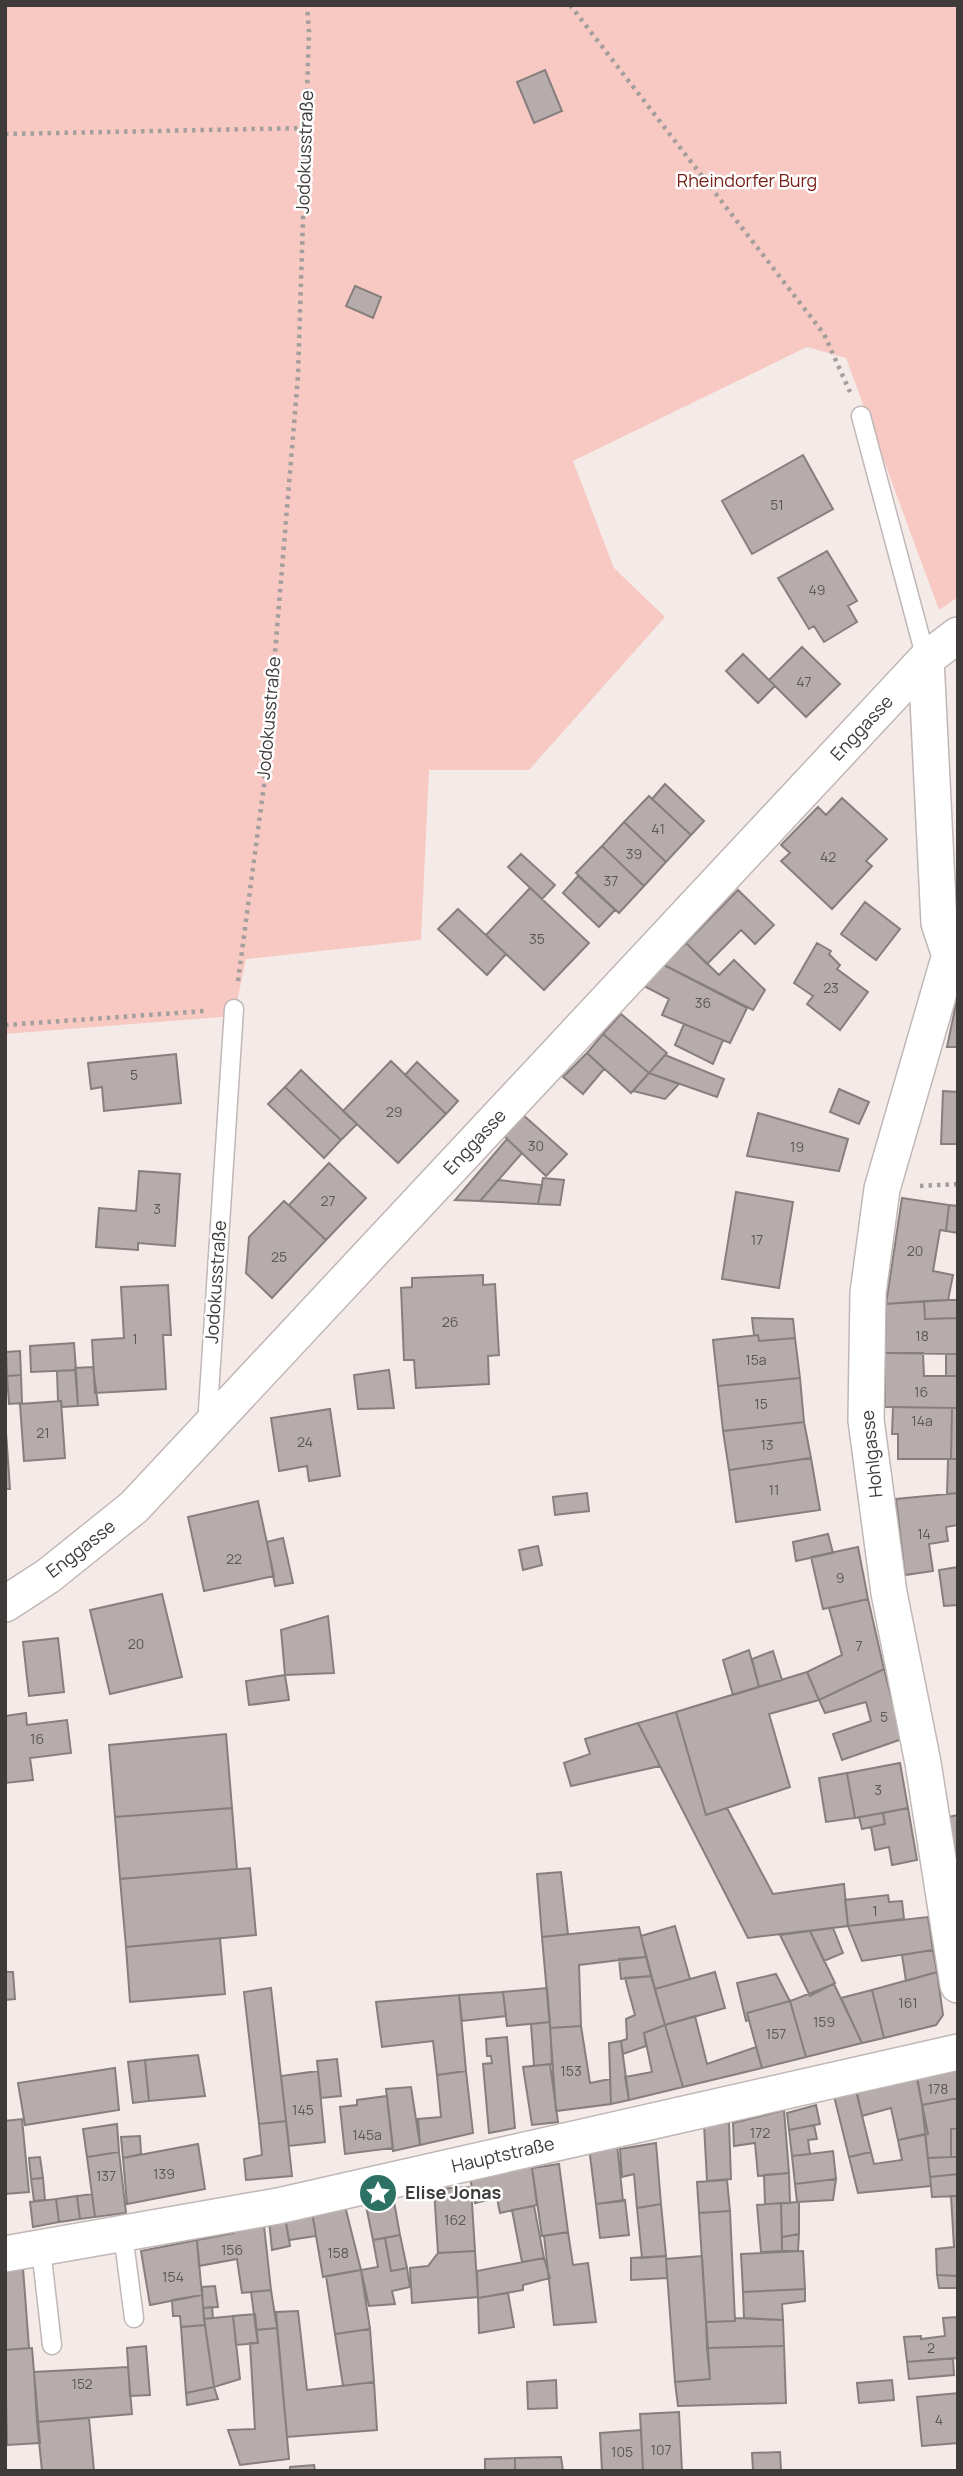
<svg xmlns="http://www.w3.org/2000/svg" width="963" height="2476" font-family="Manrope,sans-serif">
<style>
.green{fill:#f7c9c2}
.building{fill:#b5acab;stroke:#877f7d;stroke-width:2}
.lines{fill:none;stroke-linecap:round;stroke-linejoin:round}
.lane-casing{stroke:#c0b7b6;stroke-width:21}
.street-casing{stroke:#c0b7b6;stroke-width:38}
.path{stroke:#a49e9d;stroke-width:4.5;stroke-dasharray:3.5 5;stroke-linecap:butt}
.lane{stroke:#fff;stroke-width:18}
.street{stroke:#fff;stroke-width:35}
.labels{text-anchor:middle;stroke-width:5;stroke-linejoin:round;paint-order:stroke}
.number-label{font-size:14px;fill:#5c5757}
.street-label{font-size:18px;fill:#3f3b3b;stroke:#fff}
.park-label{font-size:18px;fill:#78221a;stroke:#fff}
.poi-label{font-size:18px;font-weight:bold;fill:#3f3b3b;stroke:#fff;text-anchor:start}
</style>
<rect width="100%" height="100%" fill="#f4ebe9"/>
<path class="green" d="M5,5H958V597L939,610L846,358L807,347L573,461L614,568L665,617L529,770H429L421,940L246,959L234,1016L5,1034Z"/>
<path class="building" d="M545,70L562,111L534,123L517,82Z
M355,286L381,297L373,318L346,306Z
M803,455L833,509L752,554L722,501Z
M827,551L857,601L848,606L857,622L824,642L814,626L809,629L778,578Z
M802,647L840,684L806,717L769,680Z
M743,654L775,686L758,703L726,671Z
M665,784L704,821L691,835L652,799Z
M649,796L691,835L666,862L624,822Z
M842,798L887,839L866,861L872,866L832,909L781,861L790,853L781,845L818,807L826,815Z
M624,822L666,862L644,886L602,846Z
M602,846L644,886L619,913L576,873Z
M521,854L555,885L542,899L508,867Z
M578,876L615,910L599,927L563,893Z
M530,888L589,943L544,990L486,935Z
M738,890L774,925L755,944L741,930L707,964L686,943Z
M865,902L900,929L876,960L841,934Z
M458,909L506,954L487,975L438,929Z
M686,943L719,975L734,960L765,990L753,1010L664,965Z
M817,943L831,951L829,954L840,965L837,969L868,992L840,1030L807,1004L813,996L794,983Z
M664,965L747,1008L730,1043L662,1015L669,999L644,986Z
M957,999L958,1047H947Z
M621,1014L667,1053L649,1073L603,1034Z
M684,1024L723,1040L713,1064L675,1045Z
M603,1034L649,1073L631,1093L587,1053Z
M587,1053L604,1069L583,1094L563,1077Z
M176,1054L181,1103L104,1111L102,1087L91,1089L88,1063Z
M665,1055L724,1079L717,1097L649,1073Z
M391,1061L446,1114L398,1163L343,1111Z
M417,1062L458,1101L446,1114L405,1075Z
M301,1070L357,1124L341,1140L285,1087Z
M649,1073L679,1084L665,1099L633,1091Z
M285,1087L341,1140L324,1158L268,1104Z
M839,1089L869,1102L859,1124L830,1112Z
M943,1091L958,1092V1144H941Z
M758,1113L848,1139L839,1171L747,1156Z
M522,1114L567,1154L546,1176L503,1135Z
M507,1139L522,1153L480,1201L455,1200Z
M329,1163L366,1198L326,1240L289,1205Z
M139,1171L180,1174L175,1246L138,1243V1250L96,1247L99,1208L136,1211Z
M543,1178L564,1180L560,1205L538,1204Z
M498,1180L542,1185L538,1204L480,1201Z
M736,1192L793,1202L779,1288L722,1279Z
M902,1198L949,1205L946,1231L940,1230L933,1271L953,1275L948,1300L886,1304Z
M284,1201L326,1240L272,1298L246,1273L249,1237Z
M949,1205L958,1206V1233L946,1231Z
M483,1275V1285L495,1284L499,1355L488,1356L489,1384L416,1388L414,1360H404L401,1288L412,1287V1278Z
M168,1285L171,1335H163L166,1389L95,1393L92,1340L124,1338L121,1287Z
M948,1300H958V1318L925,1319L924,1301Z
M924,1301L925,1319L958,1318V1354L885,1353L886,1304Z
M752,1318L793,1319L795,1338L759,1341L758,1335H754Z
M758,1335L759,1341L795,1338L800,1378L718,1386L713,1340Z
M74,1343L76,1370L31,1372L30,1346Z
M20,1351L21,1375L7,1376L6,1352Z
M885,1353H923L924,1376H958V1408L885,1407Z
M946,1354H958V1376H946Z
M93,1367L98,1405L78,1406L75,1368Z
M76,1370L78,1406L62,1407L61,1401H58L57,1371Z
M389,1370L394,1408L358,1409L354,1375Z
M21,1375L22,1403L9,1404L7,1376Z
M800,1378L804,1422L723,1431L718,1386Z
M61,1401L65,1458L24,1461L20,1404Z
M893,1407L952,1408L951,1459H898V1434H892Z
M952,1408H958V1459H951Z
M330,1409L340,1476L309,1481L307,1466L279,1471L271,1418Z
M5,1418L10,1489H5Z
M804,1422L811,1458L729,1470L723,1431Z
M811,1458L820,1510L736,1522L729,1470Z
M948,1459H958V1493L947,1494Z
M587,1493L589,1511L555,1515L553,1497Z
M958,1493V1525L946,1527L948,1541L929,1544L933,1571L905,1575L896,1499Z
M258,1501L274,1576L204,1591L188,1517Z
M828,1534L833,1553L796,1561L793,1542Z
M283,1538L293,1583L275,1586L267,1542Z
M538,1546L542,1565L523,1570L519,1550Z
M858,1547L868,1599L823,1609L811,1557Z
M958,1567V1605L944,1606L939,1570Z
M162,1594L182,1677L110,1694L90,1610Z
M868,1599L884,1669L819,1700L807,1672L842,1655L829,1608Z
M328,1616L334,1673L285,1675L281,1630Z
M58,1638L64,1692L29,1696L23,1642Z
M749,1650L759,1687L733,1695L723,1660Z
M773,1651L782,1680L759,1687L752,1659Z
M884,1669L902,1739L842,1760L833,1734L871,1721L866,1702L825,1713L819,1700Z
M807,1672L819,1700L769,1714L790,1787L706,1815L676,1712Z
M285,1675L289,1700L249,1705L246,1681Z
M676,1712L706,1815L727,1808L773,1894L844,1884L848,1926L748,1938L638,1723Z
M26,1713L27,1725L67,1720L71,1753L30,1758L33,1780L5,1783V1716Z
M638,1723L660,1766L571,1786L564,1763L590,1754L585,1739Z
M226,1734L232,1808L115,1817L109,1745Z
M900,1763L908,1808L855,1818L847,1773Z
M847,1773L855,1818L826,1822L819,1778Z
M232,1808L237,1869L120,1879L115,1817Z
M908,1808L917,1860L892,1865L889,1847L875,1850L871,1827L885,1824L883,1813Z
M883,1813L885,1824L862,1829L859,1817Z
M958,1815V1849L955,1850L948,1817Z
M250,1868L256,1935L126,1947L120,1879Z
M561,1872L568,1934L542,1937L537,1874Z
M888,1895L889,1902L902,1901L904,1919L848,1926L845,1900Z
M928,1917L933,1950L862,1961L848,1926Z
M675,1926L690,1979L655,1989L641,1936Z
M639,1927L646,1957L579,1965L581,2026L550,2028L542,1937Z
M833,1928L843,1953L824,1961L810,1931Z
M810,1931L835,1983L810,1996L780,1935Z
M220,1938L225,1994L130,2002L126,1947Z
M933,1950L937,1972L906,1981L902,1955Z
M646,1957L651,1976L621,1979L619,1959Z
M5,1972H13L15,1999L5,2000Z
M715,1972L725,2008L665,2025L655,1989Z
M937,1972L943,2015L936,2025L884,2038L872,1990Z
M776,1974L790,2001L747,2013L749,2020L746,2021L737,1983Z
M651,1976L665,2025L644,2033L646,2046L623,2054L621,2041L627,2039L626,2019L635,2015L625,1978Z
M834,1984L862,2043L806,2057L790,2001Z
M271,1988L286,2121L259,2124L244,1992Z
M547,1988L550,2022L507,2026L503,1992Z
M872,1990L884,2038L862,2043L841,1998Z
M503,1992L506,2016L462,2021L459,1995Z
M459,1995L466,2071L437,2075L433,2041L382,2047L376,2002Z
M790,2001L806,2057L762,2068L747,2013Z
M695,2016L707,2064L756,2047L762,2068L683,2087L665,2025Z
M550,2022L552,2064L534,2066L531,2024Z
M665,2025L683,2087L629,2100L625,2077L652,2072L644,2033Z
M581,2026L590,2083L610,2079L611,2104L556,2111L550,2028Z
M507,2037L515,2128L489,2133L483,2064L492,2063L491,2056H487L486,2039Z
M621,2041L629,2100L611,2104L609,2043Z
M198,2055L205,2096L149,2101L145,2060Z
M337,2059L341,2096L321,2098L317,2061Z
M145,2060L149,2101L133,2103L128,2062Z
M550,2064L558,2122L532,2125L523,2067Z
M115,2068L119,2110L25,2125L18,2083Z
M954,2070L958,2071V2098L922,2105L917,2076Z
M318,2071L325,2142L289,2146L281,2076Z
M466,2071L473,2133L420,2145L418,2119L441,2117L437,2075Z
M917,2079L928,2134L898,2140L891,2108L862,2116L857,2093Z
M411,2087L420,2145L393,2151L386,2089Z
M856,2091L871,2152L849,2157L834,2096Z
M387,2096L393,2148L345,2154L340,2107L357,2105V2100Z
M958,2098V2128L951,2129V2157L928,2158L922,2105Z
M816,2105L820,2124L789,2130L787,2113Z
M784,2110L789,2173L758,2176L755,2143L734,2146L733,2123Z
M22,2119L29,2192L5,2194V2121Z
M286,2121L292,2176L246,2180L244,2159L262,2155L259,2124Z
M729,2123L731,2179L707,2181L704,2125Z
M117,2124L119,2152L87,2157L83,2129Z
M814,2125L817,2139L808,2140L810,2154L792,2156L789,2130Z
M958,2128V2157H951V2129Z
M925,2134L931,2186L858,2193L849,2157L871,2152L874,2164L902,2160L898,2140Z
M140,2136L141,2154L123,2158L121,2137Z
M656,2143L661,2204L637,2208L634,2174L622,2177L620,2149Z
M198,2144L205,2189L127,2204L123,2158Z
M617,2144L623,2201L596,2204L589,2147Z
M833,2151L836,2179L795,2184L792,2156Z
M119,2152L126,2213L95,2217L87,2157Z
M40,2157L43,2178L31,2179L29,2158Z
M951,2157H958V2174L930,2177L928,2158Z
M531,2161L537,2205L500,2213L497,2198L475,2203L470,2178Z
M559,2164L568,2232L542,2236L532,2168Z
M789,2173L790,2203L765,2204L764,2175Z
M958,2174V2196L932,2197L930,2177Z
M43,2178L45,2200L34,2201L31,2179Z
M836,2179L833,2200L797,2202L795,2184Z
M727,2180L730,2211L699,2213L697,2182Z
M471,2187L475,2251L438,2253L434,2189Z
M92,2194L95,2217L80,2219L77,2196Z
M77,2196L80,2219L59,2222L56,2199Z
M393,2196L400,2235L373,2240L365,2201Z
M951,2196H958V2276L937,2275L936,2249L954,2247Z
M56,2199L59,2222L33,2227L30,2202Z
M625,2200L629,2235L600,2238L596,2204Z
M344,2202L361,2270L323,2277L312,2212Z
M799,2202V2234L782,2237L781,2203Z
M781,2203L782,2251L761,2252L757,2205Z
M661,2204L666,2256L642,2258L637,2208Z
M534,2206L544,2258L522,2262L512,2210Z
M730,2211L735,2321L706,2322L699,2213Z
M312,2212L316,2236L289,2240L285,2217Z
M263,2217L271,2290L242,2293L237,2259L199,2266L197,2240L234,2233L232,2223Z
M285,2217L290,2246L272,2250L269,2220Z
M568,2232L573,2265L588,2263L596,2322L554,2325L544,2236Z
M799,2234L798,2251H782V2237Z
M400,2235L407,2268L391,2271L385,2238Z
M385,2238L391,2271L407,2268L410,2287L392,2291L395,2304L369,2306L361,2270L378,2267L373,2240Z
M197,2240L202,2295L150,2305L141,2251Z
M475,2251L478,2297L412,2303L410,2268L428,2266L438,2253Z
M803,2251L805,2289L743,2292L741,2254Z
M666,2256L667,2278L631,2280V2258Z
M702,2256L710,2379L675,2382L666,2259Z
M544,2258L550,2278L523,2285V2290L478,2298L477,2271Z
M23,2268L29,2348L5,2350V2271Z
M361,2270L370,2329L335,2334L326,2276Z
M937,2275L957,2276L958,2288H939Z
M215,2286L218,2307L203,2308L202,2287Z
M805,2289V2301L782,2304L783,2320L744,2318L743,2292Z
M271,2290L277,2328L256,2330L251,2292Z
M508,2293L514,2327L479,2333L478,2298Z
M202,2295L205,2325L181,2327L180,2316H173L172,2300Z
M212,2307L213,2318L204,2319L203,2308Z
M298,2311L307,2390L374,2382L377,2430L287,2437L276,2312Z
M255,2314L258,2343L236,2345L233,2316Z
M233,2316L240,2379L214,2387L204,2319Z
M958,2317V2358L907,2362L904,2337L921,2336V2339L945,2336L943,2318Z
M735,2318L783,2320L784,2346L707,2348L706,2322L735,2321Z
M205,2325L214,2387L186,2393L181,2327Z
M277,2328L289,2459L240,2465L228,2430L255,2429L250,2343H258L256,2330Z
M370,2329L374,2382L343,2386L335,2334Z
M146,2346L150,2395L130,2396L127,2348Z
M784,2346L786,2403L678,2406L675,2382L710,2379L707,2348Z
M32,2348L40,2443L7,2445L5,2350Z
M953,2358L954,2375L909,2379L907,2362Z
M128,2367L132,2414L37,2422L34,2372Z
M556,2380L557,2408L528,2409L527,2382Z
M892,2380L894,2400L859,2403L857,2383Z
M214,2387L218,2399L187,2405L186,2393Z
M958,2393V2443L922,2446L917,2397Z
M679,2412L682,2471H643L640,2414Z
M89,2418L94,2471H42L37,2422Z
M641,2430L643,2471H602L600,2433Z
M780,2452L781,2470L753,2471L752,2453Z
M561,2457L563,2471H515V2458Z
M515,2458V2471H485V2459Z
M314,2465L315,2471H290V2467Z"/>
<g class="lines">
<defs>
<path id="lane" d="M861,416L926,659
M207,1425L234,1009
M123,2234L134,2318
M41,2249L52,2345"/>
<path id="street" d="M926,659L939,923L949,953
M958,927L882,1189L868,1293L866,1420L889,1593L923,1763L958,1985
M5,1604L48,1576L134,1507L926,659L958,635
M5,2254L278,2206L958,2052"/>
</defs>
<use href="#lane" class="lane-casing"/>
<use href="#street" class="street-casing"/>
<path class="path" d="M570,5L824,334L850,392
M5,134L306,128
M238,981L264,785L298,376L309,31L307,5
M5,1025L205,1011
M920,1186L958,1184"/>
<use href="#lane" class="lane"/>
<use href="#street" class="street"/>
</g>
<defs>
<symbol id="sight-disc" viewBox="-11 -11 22 22"><circle r="9.5" fill="#2d7164" stroke="#fff"/><path d="M0-6L1.8-2.2L6-1.7L2.9 1.2L3.7 5.4L0 3.3L-3.7 5.4L-2.9 1.2L-6-1.7L-1.8-2.2Z" fill="#fff"/></symbol>
</defs>
<g fill-rule="evenodd">
<use href="#sight-disc" x="356" y="2171" width="44" height="44"/>
</g>
<g class="labels">
<g class="number-label">
<text x="777" y="510">51</text>
<text x="817" y="595">49</text>
<text x="804" y="687">47</text>
<text x="658" y="834">41</text>
<text x="634" y="859">39</text>
<text x="828" y="862">42</text>
<text x="611" y="886">37</text>
<text x="537" y="944">35</text>
<text x="831" y="993">23</text>
<text x="703" y="1008">36</text>
<text x="134" y="1080">5</text>
<text x="394" y="1117">29</text>
<text x="536" y="1151">30</text>
<text x="797" y="1152">19</text>
<text x="328" y="1206">27</text>
<text x="157" y="1214">3</text>
<text x="757" y="1245">17</text>
<text x="915" y="1256">20</text>
<text x="279" y="1262">25</text>
<text x="450" y="1327">26</text>
<text x="922" y="1341">18</text>
<text x="135" y="1344">1</text>
<text x="756" y="1365">15a</text>
<text x="921" y="1397">16</text>
<text x="761" y="1409">15</text>
<text x="922" y="1426">14a</text>
<text x="43" y="1438">21</text>
<text x="305" y="1447">24</text>
<text x="767" y="1450">13</text>
<text x="774" y="1495">11</text>
<text x="924" y="1539">14</text>
<text x="234" y="1564">22</text>
<text x="840" y="1583">9</text>
<text x="136" y="1649">20</text>
<text x="859" y="1651">7</text>
<text x="884" y="1722">5</text>
<text x="37" y="1744">16</text>
<text x="878" y="1795">3</text>
<text x="875" y="1916">1</text>
<text x="908" y="2008">161</text>
<text x="824" y="2027">159</text>
<text x="776" y="2039">157</text>
<text x="571" y="2076">153</text>
<text x="938" y="2094">178</text>
<text x="303" y="2115">145</text>
<text x="760" y="2138">172</text>
<text x="367" y="2140">145a</text>
<text x="164" y="2179">139</text>
<text x="106" y="2181">137</text>
<text x="455" y="2225">162</text>
<text x="232" y="2255">156</text>
<text x="338" y="2258">158</text>
<text x="173" y="2282">154</text>
<text x="931" y="2353">2</text>
<text x="82" y="2389">152</text>
<text x="939" y="2425">4</text>
<text x="661" y="2455">107</text>
<text x="622" y="2457">105</text>
</g>
<g class="street-label">
<text transform="translate(305 152) rotate(-88)" y="6">Jodokusstraße</text>
<text transform="translate(269 718) rotate(-85)" y="6">Jodokusstraße</text>
<text transform="translate(862 728) rotate(-47)" y="6">Enggasse</text>
<text transform="translate(475 1142) rotate(-47)" y="6">Enggasse</text>
<text transform="translate(216 1282) rotate(-86)" y="6">Jodokusstraße</text>
<text transform="translate(872 1454) rotate(-96)" y="6">Hohlgasse</text>
<text transform="translate(81 1549) rotate(-38)" y="6">Enggasse</text>
<text transform="translate(503 2155) rotate(-13)" y="6">Hauptstraße</text>
</g>
<g class="park-label">
<text x="747" y="187">Rheindorfer Burg</text>
</g>
<g class="poi-label">
<text x="405" y="2199">Elise Jonas</text>
</g>
</g>
<rect width="963" height="2476" fill="none" stroke="#3f3b3b" stroke-width="14"/>
</svg>
